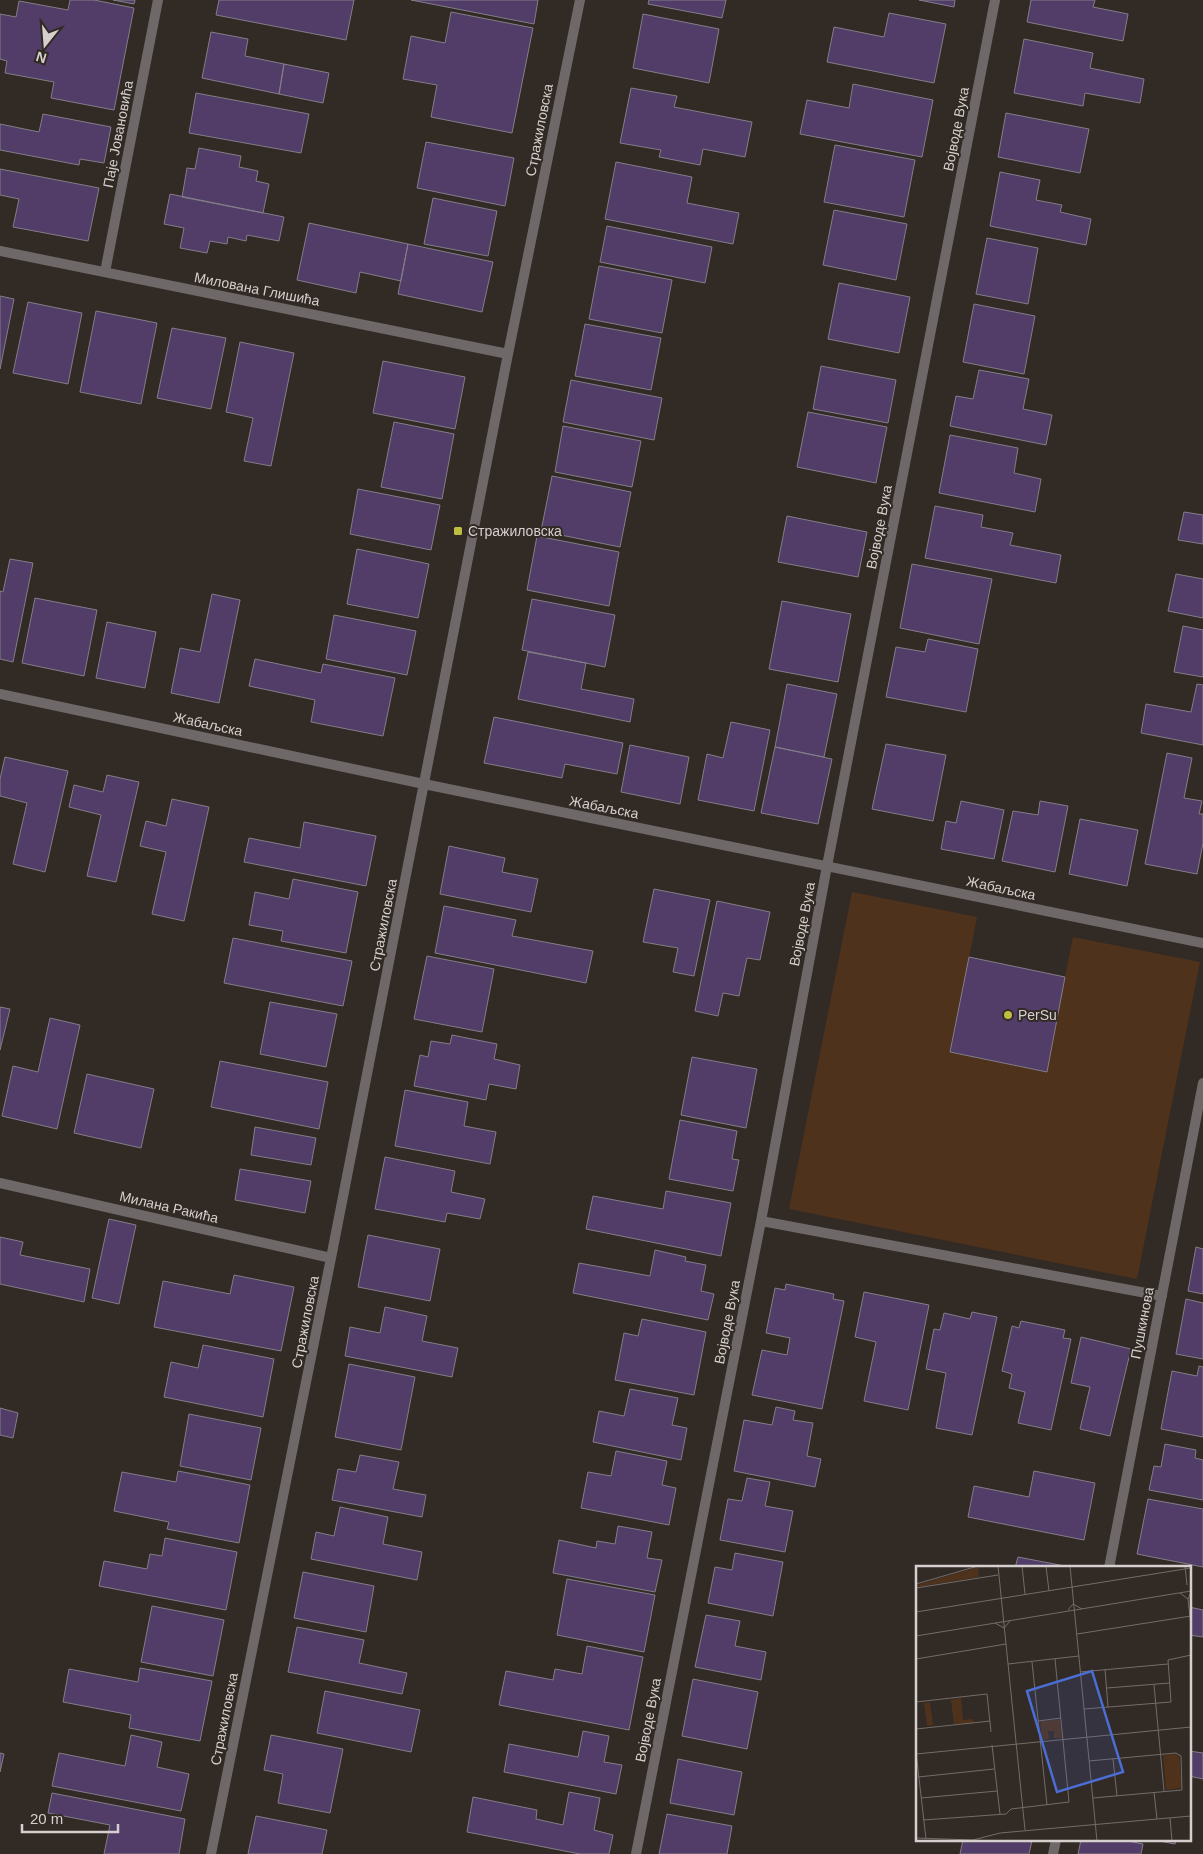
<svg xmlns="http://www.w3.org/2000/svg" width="1203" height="1854" font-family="Arial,sans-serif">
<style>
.green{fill:#4f321c}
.building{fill:#523c68;stroke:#827e87}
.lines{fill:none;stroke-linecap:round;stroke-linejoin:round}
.minor{stroke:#6e6868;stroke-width:10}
.poi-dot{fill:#bfbe41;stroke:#322a25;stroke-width:2}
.labels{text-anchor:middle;stroke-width:4;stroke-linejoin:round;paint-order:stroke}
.street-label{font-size:14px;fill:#d5d0cd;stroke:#322a25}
.poi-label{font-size:14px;fill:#d5d0cd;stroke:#322a25;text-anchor:start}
.inset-road{fill:none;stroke:#736c68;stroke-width:1}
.view{fill:#4b6ed5;fill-opacity:0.15;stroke:#4b6ed5;stroke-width:2.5}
.inset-edge{fill:none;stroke:#d5d0cd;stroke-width:2.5}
</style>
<rect width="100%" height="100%" fill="#322a25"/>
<path class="green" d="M852,892L977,917L951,1052L1046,1072L1073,937L1200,962L1137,1279L789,1209Z"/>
<path class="building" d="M70,0H94L134,8L114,110L51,98L54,82L5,73L7,61L0,59V14L16,17L19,1L68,10Z
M113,0H135L134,4Z
M219,0H354L346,40L216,15Z
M411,0H538L534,24Z
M649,0H726L722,18L648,4Z
M919,0H955L954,7Z
M1031,0H1095L1093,7L1128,14L1123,41L1027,22Z
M451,12L533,28L512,133L431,117L437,85L403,79L411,36L445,43Z
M889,13L946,24L934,83L827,62L834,27L884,37Z
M643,14L719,29L709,83L633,68Z
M211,32L248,39L245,56L284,64L279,94L202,78Z
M1024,39L1093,53L1090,68L1144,79L1140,103L1085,93L1083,106L1014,93Z
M284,64L329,73L323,103L279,94Z
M853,84L933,100L922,157L800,134L807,100L849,108Z
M631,88L677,96L674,107L752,122L745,157L703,149L700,165L659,157L661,150L620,143Z
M196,93L309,114L301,153L189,133Z
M1006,113L1089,129L1080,173L998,157Z
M43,114L111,127L104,163L80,159L79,165L0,150V124L39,132Z
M426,142L514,158L505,206L417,188Z
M835,145L915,160L904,217L824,202Z
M199,148L241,156L239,167L258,171L256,181L269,184L263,213L182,197L187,168L195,169Z
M616,162L692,177L687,203L739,213L733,244L605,219Z
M0,169L99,188L88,241L13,227L19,199L0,195Z
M1000,172L1040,180L1036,200L1062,205L1060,212L1091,219L1086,245L990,226Z
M170,194L284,217L279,241L247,235L246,241L228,237L227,244L210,241L207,253L180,248L184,228L164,224Z
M433,198L497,211L488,256L424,244Z
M834,210L907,224L896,280L823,265Z
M309,223L408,244L401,281L360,272L356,293L297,280Z
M607,226L712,247L705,283L600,262Z
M987,238L1038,248L1028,304L976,294Z
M408,244L493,262L482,312L398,294Z
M599,266L672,280L662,333L589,319Z
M839,283L910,297L899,353L828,339Z
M0,296L14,299L0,369Z
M28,302L82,313L68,384L13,373Z
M974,304L1035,316L1024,374L963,362Z
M96,311L157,323L141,404L80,392Z
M585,324L661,338L651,390L575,376Z
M172,328L226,338L211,409L157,398Z
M240,342L294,353L271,466L244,461L253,418L226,412Z
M383,361L465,377L455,429L373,413Z
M821,366L896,380L888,423L813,409Z
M979,370L1029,379L1023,409L1052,415L1046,445L950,426L956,396L973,399Z
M571,380L662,398L654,440L563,422Z
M808,412L887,427L876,483L797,467Z
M394,422L454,434L442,499L381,487Z
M563,426L641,441L632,487L555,472Z
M950,435L1018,448L1014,473L1041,479L1035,512L939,493Z
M552,476L631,492L620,547L541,531Z
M358,489L440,505L431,550L350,534Z
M935,506L983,515L981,527L1013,533L1010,545L1061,555L1056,583L925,558Z
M1184,512L1203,515V544L1178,540Z
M787,516L867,532L858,577L778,562Z
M537,536L619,552L609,606L527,590Z
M357,549L429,564L418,618L347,604Z
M10,559L33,563L13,662L0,659V591L3,592Z
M912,564L992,579L979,644L900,628Z
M1176,574L1203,579V618L1168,611Z
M212,594L240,600L219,703L171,693L180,648L200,652Z
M35,598L97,610L84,676L22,663Z
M532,599L615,615L605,667L522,650Z
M782,601L851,614L838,682L769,669Z
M334,615L416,631L407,675L326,659Z
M107,622L156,632L145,688L96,678Z
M1183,626L1203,630V677L1174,672Z
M928,639L978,649L966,712L886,697L896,647L925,652Z
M528,652L586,663L581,689L634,699L630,722L518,699Z
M255,659L321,673L323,664L395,678L383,736L311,722L315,700L249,686Z
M787,684L837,694L824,757L775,747Z
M1197,684L1203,685V745L1141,733L1146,704L1191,712Z
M494,717L623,743L617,774L565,764L562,778L484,763Z
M731,722L770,730L754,811L698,800L707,754L723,758Z
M886,744L946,755L933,821L872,809Z
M630,745L689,757L680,804L621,792Z
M775,747L832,759L818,824L761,813Z
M1167,753L1192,758L1184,798L1202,801L1199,814H1203V843L1197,874L1145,864Z
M5,757L68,771L45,872L13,864L27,803L0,796V779Z
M107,775L139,782L116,882L87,876L101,815L69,807L74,785L103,792Z
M172,799L209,807L184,921L152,914L166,852L140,846L146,821L166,826Z
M961,801L1004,810L994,859L941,849L946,821L956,823Z
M1040,801L1068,806L1055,872L1002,861L1013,811L1038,815Z
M1080,819L1138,830L1127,886L1069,874Z
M304,822L376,836L366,886L244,862L249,838L300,848Z
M449,846L505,858L502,872L538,879L531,912L440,894Z
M293,879L358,892L346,953L281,941L283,931L249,925L255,892L289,899Z
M654,889L710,900L694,976L673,972L678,948L643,942Z
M717,901L770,912L760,960L747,958L739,996L723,993L718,1016L695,1011Z
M444,906L516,920L512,936L593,951L586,983L435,953Z
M233,938L352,961L343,1006L224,983Z
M427,956L494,969L482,1032L414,1019Z
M969,957L1065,977L1047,1072L950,1052Z
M270,1002L337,1014L326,1067L260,1054Z
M0,1007L10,1009L0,1050Z
M50,1018L80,1025L57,1129L2,1116L13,1066L38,1072Z
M452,1035L497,1044L494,1059L520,1065L516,1089L489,1084L486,1100L414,1086L420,1055L428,1057L431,1041L450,1044Z
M692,1057L757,1069L746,1128L681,1115Z
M220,1061L328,1082L319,1129L211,1107Z
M87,1074L154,1089L141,1148L74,1133Z
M405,1090L468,1102L464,1126L496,1132L490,1164L395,1146Z
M680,1120L737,1131L732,1159L739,1160L733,1191L669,1179Z
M255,1127L316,1138L311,1165L251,1155Z
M385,1157L455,1171L451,1192L485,1199L480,1219L447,1213L445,1222L375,1209Z
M240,1169L311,1181L305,1213L235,1200Z
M666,1191L731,1203L721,1256L586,1229L593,1196L663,1209Z
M109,1219L136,1225L119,1304L92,1298Z
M368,1235L440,1249L430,1301L358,1287Z
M0,1237L23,1242L20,1255L90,1269L84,1302L0,1284Z
M1196,1247L1203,1249V1294L1188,1291Z
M655,1250L686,1257L685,1261L706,1265L701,1291L714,1294L708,1320L573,1293L579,1263L650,1276Z
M234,1275L294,1287L281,1351L154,1327L163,1281L230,1294Z
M786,1284L834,1294L833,1299L844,1301L822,1409L752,1395L762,1350L787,1355L790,1338L766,1333L775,1288L785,1290Z
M864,1292L929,1305L908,1410L864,1401L876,1342L855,1337Z
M1186,1299L1203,1303V1359L1176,1354Z
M385,1307L427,1316L422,1341L458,1348L452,1377L345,1356L350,1327L380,1333Z
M972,1312L997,1317L972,1435L936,1428L946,1373L926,1369L934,1329L940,1330L944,1313L970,1319Z
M642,1319L706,1332L694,1395L615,1380L624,1333L638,1336Z
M1021,1321L1065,1330L1063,1338L1071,1339L1051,1430L1018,1423L1025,1392L1009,1388L1012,1374L1002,1371L1012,1326L1019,1328Z
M1081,1337L1131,1349L1110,1436L1080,1429L1090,1387L1071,1383Z
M203,1345L274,1359L263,1417L164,1397L171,1362L198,1368Z
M349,1364L415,1377L401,1450L335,1437Z
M1199,1366L1203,1367V1437L1161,1429L1172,1371L1197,1376Z
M630,1389L678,1398L672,1425L687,1428L681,1460L593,1442L599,1411L624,1416Z
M776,1407L795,1411L793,1420L813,1423L807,1456L821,1459L815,1487L734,1471L744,1420L772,1425Z
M0,1408L18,1413L13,1438L0,1435Z
M189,1414L261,1428L251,1480L180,1466Z
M1165,1444L1196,1450L1195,1458L1203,1460V1500L1149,1490L1154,1466L1161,1467Z
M616,1451L667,1461L662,1485L676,1488L669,1525L581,1508L588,1472L611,1476Z
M360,1455L399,1462L393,1489L426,1495L422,1517L332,1500L338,1469L356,1472Z
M178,1471L250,1485L239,1543L167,1529L169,1522L114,1511L122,1472L176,1482Z
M1034,1471L1095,1483L1084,1540L968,1517L974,1486L1029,1497Z
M747,1478L770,1482L765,1506L793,1511L785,1552L720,1540L728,1499L742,1501Z
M1148,1499L1203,1509V1567L1137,1554Z
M340,1507L388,1517L383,1544L422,1552L417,1580L311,1559L316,1532L334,1536Z
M618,1526L652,1532L647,1558L662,1560L655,1592L553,1573L559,1540L596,1548L597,1541L615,1544Z
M165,1538L237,1552L226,1610L99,1586L104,1561L147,1569L150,1554L162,1556Z
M735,1553L783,1562L773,1616L708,1603L715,1567L732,1570Z
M1018,1557L1070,1567V1568H1015Z
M303,1572L374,1586L366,1632L294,1618Z
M567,1579L655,1595L644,1652L557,1635Z
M152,1606L224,1620L213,1676L141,1662Z
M1189,1607L1203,1610V1637L1189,1635Z
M706,1615L740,1621L735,1646L766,1652L761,1680L695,1667Z
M297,1627L364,1640L359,1663L407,1673L402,1694L288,1672Z
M587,1646L643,1657L629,1730L499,1705L506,1671L553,1680L555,1669L582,1674Z
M140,1668L212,1681L200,1741L129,1728L131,1715L63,1702L69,1669L138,1682Z
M693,1679L758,1692L747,1749L682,1736Z
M325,1691L420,1710L411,1752L317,1733Z
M583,1731L609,1736L604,1762L622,1765L616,1794L504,1772L509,1744L578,1757Z
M131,1735L162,1742L157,1767L189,1774L181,1811L52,1786L59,1753L125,1766Z
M271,1735L343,1749L330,1813L278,1803L283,1774L264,1770Z
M1189,1751L1203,1753V1779L1189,1776Z
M0,1753L4,1754L0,1772Z
M678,1759L742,1772L734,1815L670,1803Z
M569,1792L600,1798L594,1830L613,1835L609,1854H580L467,1832L473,1797L537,1810L536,1819L563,1825Z
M52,1793L185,1819L179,1854H104L110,1825L48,1813Z
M667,1814L732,1826L727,1854H659Z
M256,1816L327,1830L322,1854H248Z
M963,1840H1032L1029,1854H960Z
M1081,1840H1123L1143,1844L1141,1854H1078Z
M1154,1840H1176L1175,1844Z"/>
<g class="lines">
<path class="minor" d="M0,251L508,354
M105,272L158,0
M0,694L424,784L1203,943
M0,1183L331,1258
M761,1221L1162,1296
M1109,1568L1203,1083
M211,1854L331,1258L508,354L580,0
M636,1854L761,1221L827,866L995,0
M1053,1854L1056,1840"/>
</g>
<g class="poi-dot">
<rect x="453" y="526" width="10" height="10" rx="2.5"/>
<circle cx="1008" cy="1015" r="5"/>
</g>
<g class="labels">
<g class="street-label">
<text transform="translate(956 129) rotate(-79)" y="5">Војводе Вука</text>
<text transform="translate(539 130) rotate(-79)" y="5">Стражиловска</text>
<text transform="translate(118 134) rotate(-79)" y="5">Паје Јовановића</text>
<text transform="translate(257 289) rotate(11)" y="5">Милована Глишића</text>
<text transform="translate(879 527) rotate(-79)" y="5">Војводе Вука</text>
<text transform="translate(208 724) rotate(12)" y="5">Жабаљска</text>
<text transform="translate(604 807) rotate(11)" y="5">Жабаљска</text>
<text transform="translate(1001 888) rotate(12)" y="5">Жабаљска</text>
<text transform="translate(802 924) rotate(-79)" y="5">Војводе Вука</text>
<text transform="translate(383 925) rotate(-79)" y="5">Стражиловска</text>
<text transform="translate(169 1207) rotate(13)" y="5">Милана Ракића</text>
<text transform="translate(305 1322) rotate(-79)" y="5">Стражиловска</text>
<text transform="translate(727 1322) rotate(-79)" y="5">Војводе Вука</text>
<text transform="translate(1142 1323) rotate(-79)" y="5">Пушкинова</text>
<text transform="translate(224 1719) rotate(-79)" y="5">Стражиловска</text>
<text transform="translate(648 1720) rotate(-79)" y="5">Војводе Вука</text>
</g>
<g class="poi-label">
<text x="468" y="536">Стражиловска</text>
<text x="1018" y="1020">PerSu</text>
</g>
</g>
<g transform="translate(916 1566)">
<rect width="275" height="275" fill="#322a25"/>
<path d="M62,1L63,11L1,21V19ZM45,132L47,154L57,153V157L38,158L35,134ZM14,136L17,159L11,160L8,137ZM144,153L146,172H138V165H132L133,173L126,174L124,155ZM260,188L263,190L266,222L250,224L247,189Z" fill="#4f321c"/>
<path class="inset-road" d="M82,0L109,264M106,0L109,28M130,0L133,25M154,0L181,275M269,0L271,19M0,18L62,0M0,22L82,9M264,27L272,33L275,26M272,33L275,60M152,44L157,38L166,43M0,46L275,2M79,57L88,62L94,55M161,68L275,50M0,70L275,25M0,93L90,78M116,96L131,239M92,98L163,90M189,103L192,141M164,106L252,98M238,119L248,225M191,122L254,117M0,136L71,128L75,166M168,143L255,136L252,94L275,89M122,155L145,152M0,163L74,155M76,179L84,248M0,186L10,273M0,188L275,161M197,193L201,230M173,195L260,187L265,190L266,224L177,232M2,211L78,203M238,226L241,253M5,232L81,225M254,252L256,275M7,254L90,248L95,243L153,236L139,93M0,272L57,274L84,267L275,250"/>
<path class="view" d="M176,105L207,206L141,226L111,125Z"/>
<rect width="275" height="275" class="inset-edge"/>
</g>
<g transform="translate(45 45) rotate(197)" stroke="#322a25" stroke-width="4" paint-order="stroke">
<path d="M0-4L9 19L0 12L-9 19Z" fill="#d5d0cd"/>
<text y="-8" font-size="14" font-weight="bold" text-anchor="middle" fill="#d5d0cd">N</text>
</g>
<path d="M22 1824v8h96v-8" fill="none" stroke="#d5d0cd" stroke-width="2.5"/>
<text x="30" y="1824" font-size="15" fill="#d5d0cd" stroke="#322a25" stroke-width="4" paint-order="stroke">20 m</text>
</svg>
